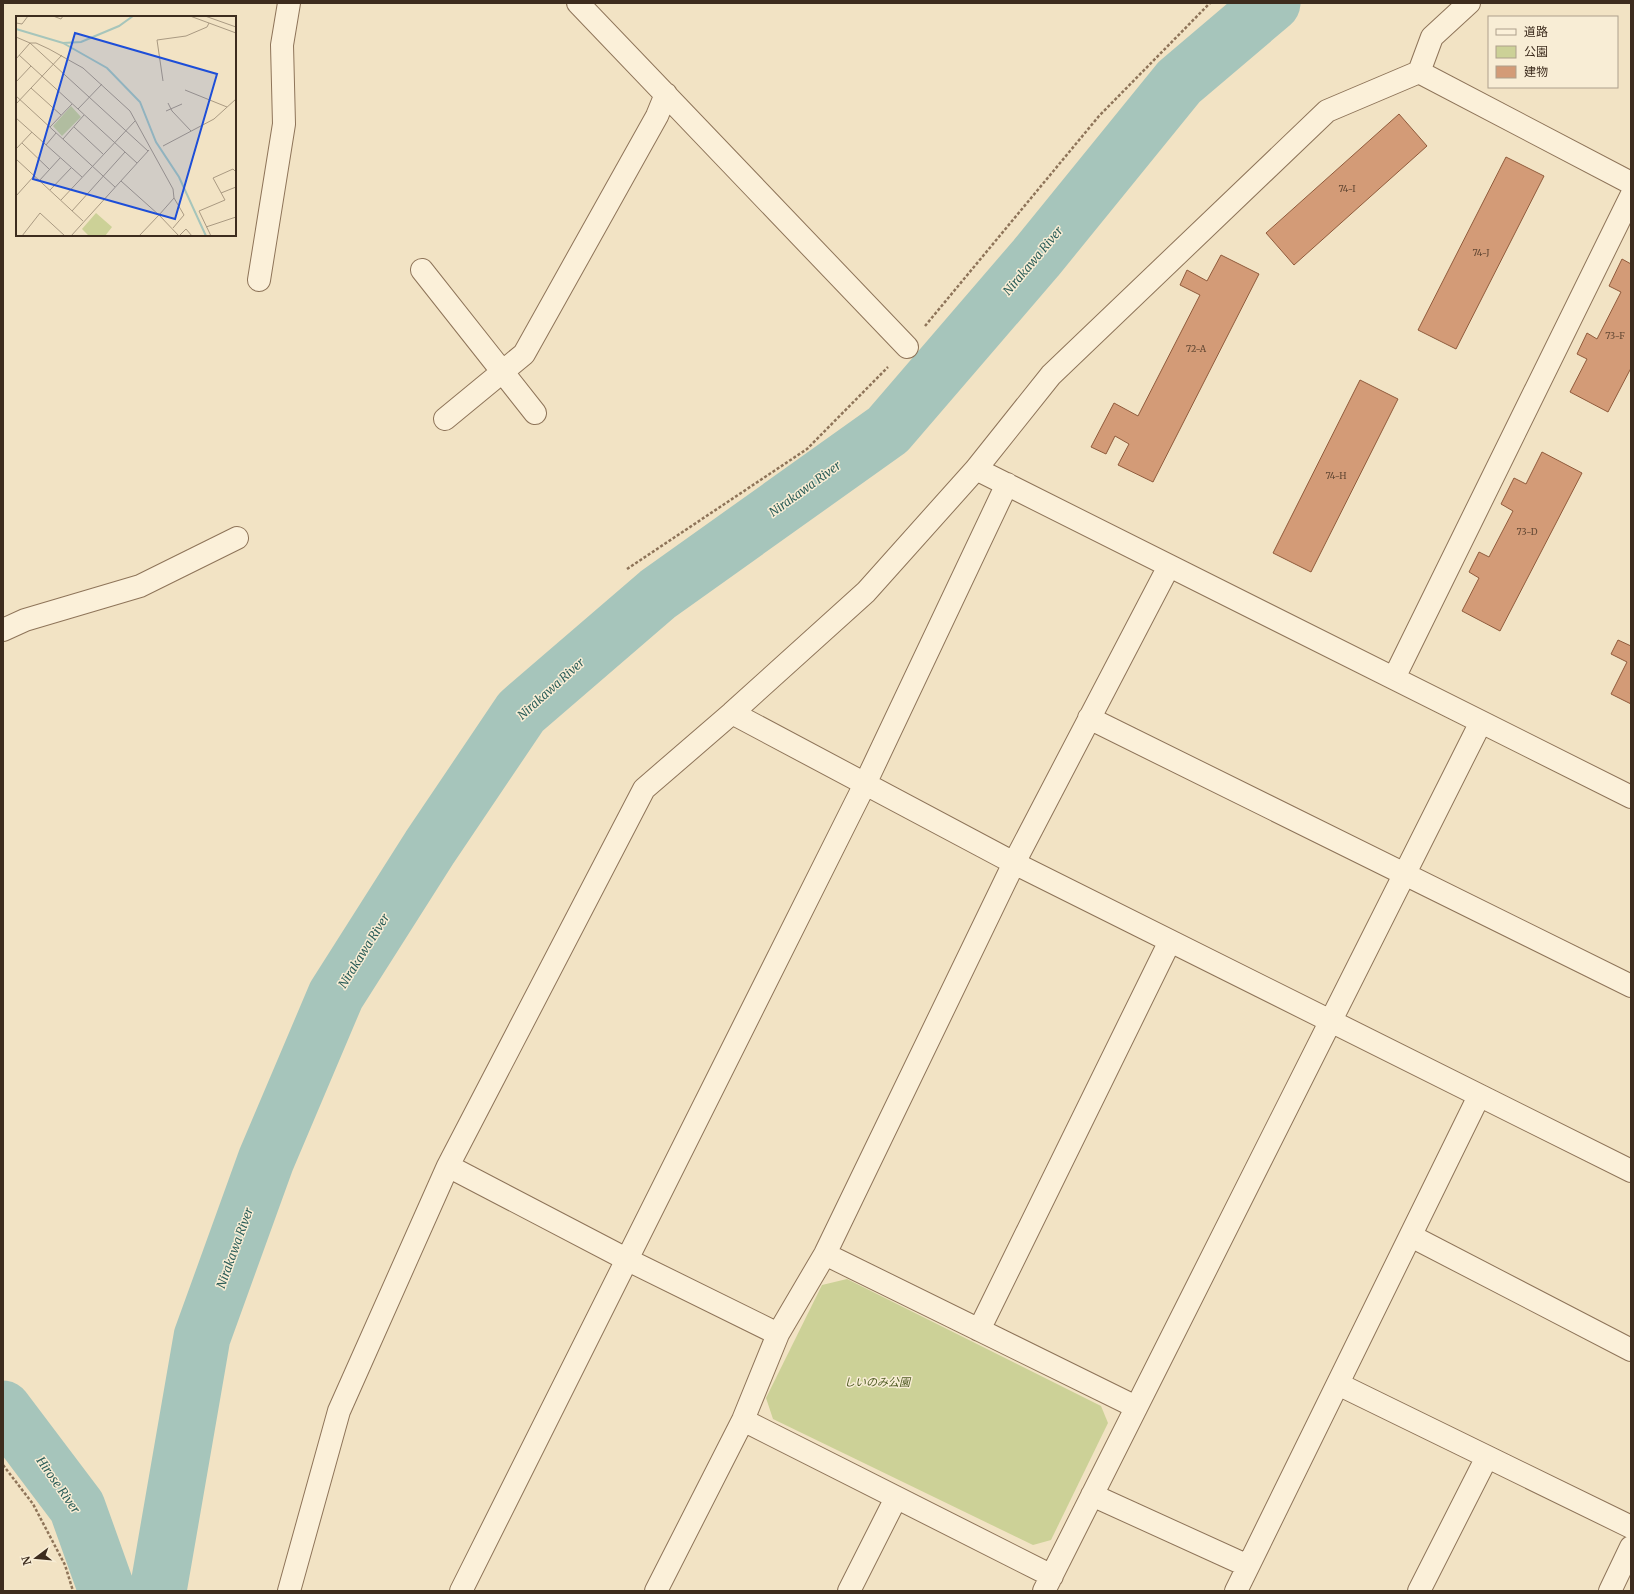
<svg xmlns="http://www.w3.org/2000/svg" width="1634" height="1594" font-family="Merriweather,'Noto Sans JP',serif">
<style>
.green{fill:#ccd197}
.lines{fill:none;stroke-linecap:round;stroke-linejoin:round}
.river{stroke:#a6c5bb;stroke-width:57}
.building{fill:#d39b77;stroke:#905b3c}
.minor-casing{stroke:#8e7459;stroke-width:24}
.path{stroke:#8e7459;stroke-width:2.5;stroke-dasharray:3 2;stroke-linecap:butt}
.minor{stroke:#fbf0d9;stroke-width:22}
.labels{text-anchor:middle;stroke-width:3;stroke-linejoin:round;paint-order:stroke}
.number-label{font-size:9px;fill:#624834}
.park-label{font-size:11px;font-style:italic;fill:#4f5b23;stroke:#f8edd5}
.water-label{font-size:12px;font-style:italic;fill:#2c5e59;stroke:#f8edd5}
.inset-river{fill:none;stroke:#a6c5bb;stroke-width:2}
.inset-road{fill:none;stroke:#aa9a82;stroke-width:1}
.view{fill:#1d4ed8;fill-opacity:0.15;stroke:#1d4ed8;stroke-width:2}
.inset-edge{fill:none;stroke:#3d2c1e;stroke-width:2}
</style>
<rect width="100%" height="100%" fill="#f2e3c4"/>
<path class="green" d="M847,1279L1101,1406L1108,1423L1051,1540L1033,1545L773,1419L766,1398L822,1285Z"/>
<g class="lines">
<path class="river" d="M3,1409L77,1507L107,1591
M158,1591L202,1337L266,1160L336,995L430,847L521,712L658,594L888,430L1036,258L1179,82L1272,3"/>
</g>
<path class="building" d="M1399,114L1427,146L1294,265L1266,233Z
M1506,157L1544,176L1456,349L1418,330Z
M1221,255L1259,274L1153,482L1118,465L1129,444L1115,436L1106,454L1091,447L1114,403L1138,416L1200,295L1180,285L1187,270L1207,281Z
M1622,259L1631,264V368L1608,412L1570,392L1587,359L1577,354L1587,333L1597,339L1621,292L1609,286Z
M1360,380L1398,399L1311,572L1273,553Z
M1542,452L1582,473L1500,631L1462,611L1479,578L1469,572L1479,552L1489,557L1513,511L1501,504L1514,478L1526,484Z
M1618,640L1631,646V704L1611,694L1627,662L1611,654Z"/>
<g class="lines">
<defs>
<path id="minor" d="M578,3L907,347
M1419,72L1432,37L1469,3
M422,270L535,413
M259,280L284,124L282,45L289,3
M445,419L524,354L657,116L666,94
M976,469L1631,797
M3,630L25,620L140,586L237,538
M1394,678L1631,196
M732,713L1014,863L1631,1171
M1089,718L1631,986
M448,1166L628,1260L778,1334
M1411,1236L1631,1350
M825,1254L1136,1407
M979,1330L1170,941
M1338,1384L1631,1527
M743,1420L1052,1576
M1092,1495L1248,1566
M289,1591L339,1411L448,1166L644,789L732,713L866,592L976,469L1051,375L1327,111L1419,72L1631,183
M461,1591L865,784L1007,484
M656,1591L743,1420L778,1334L825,1254L1014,863L1169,566
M849,1591L896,1498
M1044,1591L1481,722
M1236,1591L1479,1096
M1419,1591L1487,1457
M1610,1591L1631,1547"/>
</defs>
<use href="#minor" class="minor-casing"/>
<path class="path" d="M925,326L1099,116L1210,3
M627,569L807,449L888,367
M3,1465L33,1504L65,1565L73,1591"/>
<use href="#minor" class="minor"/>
</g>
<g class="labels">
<g class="number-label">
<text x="1347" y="192">74-I</text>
<text x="1481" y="256">74-J</text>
<text x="1615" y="339">73-F</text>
<text x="1196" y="352">72-A</text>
<text x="1336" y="479">74-H</text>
<text x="1527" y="535">73-D</text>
</g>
<g class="park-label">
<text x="877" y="1386">しいのみ公園</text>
</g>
<g class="water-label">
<text transform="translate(1033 261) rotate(-50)" y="4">Nirakawa River</text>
<text transform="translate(805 489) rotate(-36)" y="4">Nirakawa River</text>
<text transform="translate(551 689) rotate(-42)" y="4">Nirakawa River</text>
<text transform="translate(364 951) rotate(-58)" y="4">Nirakawa River</text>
<text transform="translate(235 1248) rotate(-70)" y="4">Nirakawa River</text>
<text transform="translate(58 1485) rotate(55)" y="4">Hirose River</text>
</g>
</g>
<g transform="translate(16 16)">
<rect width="220" height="220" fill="#f2e3c4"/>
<path d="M55,90L65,101L46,120L37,110ZM80,197L96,211L89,220H73L66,213Z" fill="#ccd197"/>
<path class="inset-river" d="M0,13L47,27L65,26L103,10L117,0M47,27L91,52L124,86L140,126L163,161L190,220"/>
<path class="inset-road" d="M37,0L45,3L47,0M174,0L220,17M189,0L220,11M0,7L6,8L12,0M0,21L14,27L132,135M3,39L121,147M0,43L14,27H20L33,33L67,52L114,95L157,173L158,182L143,199L163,220M147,65L141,24L170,20L191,11L193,7M0,66L15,50M15,72L45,99M169,74L211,91M0,80L99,171M152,87L156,95L175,115M0,88L46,39M62,93L86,68M150,95L166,88M0,102L66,161M34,111L56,88M58,111L87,138M47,123L68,99M6,127L33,153M30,129L40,117M147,130L198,103L220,83M0,133L16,116M0,143L67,205M23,165L44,142M105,165L143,199L123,220M34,174L55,152M205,177L220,171M0,180L18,160M45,184L119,105M56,195L109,136M190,211L220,201M157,212L168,199L158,182M164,219L170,213L176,220M6,220L24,197L49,220M55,220L133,134M195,220L183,195L209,184L197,162L217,153L220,156"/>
<path class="view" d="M59,17L201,58L159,203L17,163Z"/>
<rect width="220" height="220" class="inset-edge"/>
</g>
<rect width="1634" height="1594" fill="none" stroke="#3d2c1e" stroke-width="8"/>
<rect x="1488" y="16" width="130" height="72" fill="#f8edd5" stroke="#ada08c"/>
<rect x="1496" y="29" width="20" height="6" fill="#fbf0d9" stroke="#ada08c"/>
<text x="1524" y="36" font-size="12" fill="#3d2c1e">道路</text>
<rect x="1496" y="46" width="20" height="12" fill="#ccd197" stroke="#ada08c"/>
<text x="1524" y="56" font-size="12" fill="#3d2c1e">公園</text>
<rect x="1496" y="66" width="20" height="12" fill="#d39b77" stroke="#ada08c"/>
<text x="1524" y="76" font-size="12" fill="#3d2c1e">建物</text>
<g transform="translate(36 1558) rotate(254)" stroke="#f8edd5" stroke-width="3" paint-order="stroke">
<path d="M0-3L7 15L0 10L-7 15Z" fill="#3d2c1e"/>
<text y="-6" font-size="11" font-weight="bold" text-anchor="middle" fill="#3d2c1e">N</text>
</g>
</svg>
